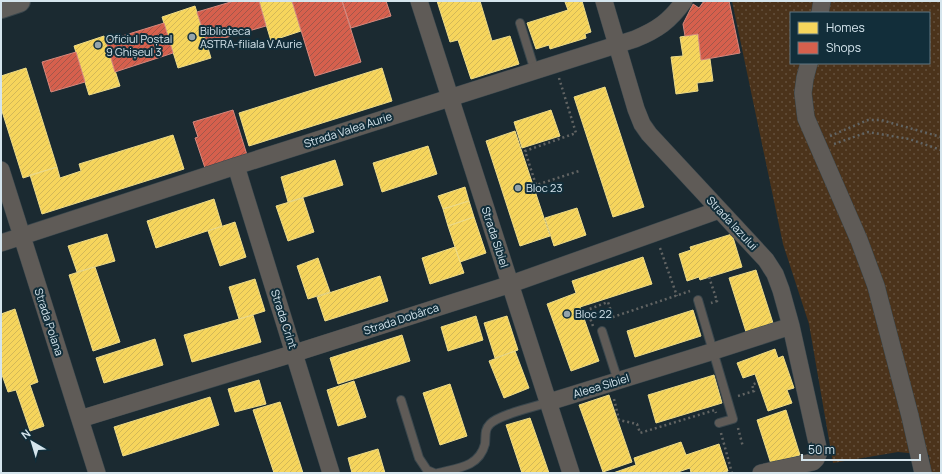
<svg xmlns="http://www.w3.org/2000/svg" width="942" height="474" font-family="Manrope,sans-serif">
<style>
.grass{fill:url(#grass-dots);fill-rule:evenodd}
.homes{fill:url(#homes-hatch);stroke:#ecda88}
.shops{fill:url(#shops-hatch);stroke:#d6887d}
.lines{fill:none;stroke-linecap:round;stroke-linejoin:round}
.lane-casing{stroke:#3a474d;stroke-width:10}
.street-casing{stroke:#3a474d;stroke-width:18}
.secondary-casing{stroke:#3a474d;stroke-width:24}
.path{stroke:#626463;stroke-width:2.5;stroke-dasharray:2 3;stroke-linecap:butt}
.lane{stroke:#5f5b57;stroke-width:8}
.street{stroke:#5f5b57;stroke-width:17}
.secondary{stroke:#5f5d5a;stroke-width:22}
.poi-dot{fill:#94a4ab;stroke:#122e3a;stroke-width:1.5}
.labels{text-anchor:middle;stroke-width:4;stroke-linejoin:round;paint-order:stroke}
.poi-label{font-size:11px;fill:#d5e5ed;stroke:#122e3a;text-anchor:start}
.street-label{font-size:11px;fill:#d5e5ed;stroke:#122e3a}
</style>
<defs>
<pattern id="grass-dots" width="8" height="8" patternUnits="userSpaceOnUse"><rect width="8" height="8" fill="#4b331b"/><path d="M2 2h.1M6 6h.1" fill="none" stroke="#64503c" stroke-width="1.8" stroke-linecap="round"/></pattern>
<pattern id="homes-hatch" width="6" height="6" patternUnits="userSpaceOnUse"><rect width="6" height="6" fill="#f6d55c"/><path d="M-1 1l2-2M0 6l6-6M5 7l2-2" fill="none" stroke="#d2b858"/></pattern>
<pattern id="shops-hatch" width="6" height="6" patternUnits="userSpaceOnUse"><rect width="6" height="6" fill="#d6604d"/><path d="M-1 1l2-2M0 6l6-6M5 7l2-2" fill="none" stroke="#a2574b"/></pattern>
</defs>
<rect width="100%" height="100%" fill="#1b2a31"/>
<path class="grass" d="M732,1H941V473H931L929,455L898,452L833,463L809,324L783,244ZM791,13H929V63H791Z"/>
<path class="homes" d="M259,1H292L301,31L271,41Z
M437,1H480L492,41L510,36L519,64L471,79L458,40L450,42Z
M569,1H582L591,32L585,34L586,38L550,49L549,45L536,49L527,23L568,10L565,2Z
M195,6L211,58L178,68L162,17Z
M698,34L701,60L710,59L713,81L697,83L698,91L676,94L671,57L683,56L680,37Z
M104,36L120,86L89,95L74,46Z
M26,68L57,167L23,178L1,108V76Z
M382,68L392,101L249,146L239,113Z
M605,87L644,207L613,217L574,97Z
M551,110L560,136L522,148L514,122Z
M515,131L550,236L520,246L486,141Z
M173,135L184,169L42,214L30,175L57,167L60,178L81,171L79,164Z
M428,146L437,174L382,192L373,163Z
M335,160L343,185L288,202L281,177Z
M465,187L469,201L443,209L438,196Z
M303,198L314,232L288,241L276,206Z
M214,199L222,226L156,248L147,221Z
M469,201L474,217L448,226L443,209Z
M577,208L586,235L554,246L545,218Z
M474,217L486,253L460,262L448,226Z
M235,222L246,257L220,266L208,231Z
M107,234L115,261L77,272L68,246Z
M732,234L742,267L700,280L699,277L687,281L679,254L691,250L690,247Z
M455,247L464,273L430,284L422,258Z
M643,257L652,284L580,307L599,361L571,371L547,304L576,293L572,281Z
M318,258L330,292L308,299L297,266Z
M95,267L120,342L93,351L69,275Z
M756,270L773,323L746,332L729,278Z
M380,276L388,301L325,321L317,297Z
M255,279L265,311L239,319L229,287Z
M15,309L38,382L30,385L44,426L30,431L16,390L8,392L1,372V314Z
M693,310L701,336L635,357L627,331Z
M253,315L261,342L192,362L184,335Z
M476,316L483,340L448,351L441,327Z
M507,316L518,350L495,358L484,323Z
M402,335L410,361L338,384L330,358Z
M155,339L163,365L104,383L96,358Z
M775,349L778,358L783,356L794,388L787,390L792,403L768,411L755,374L743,378L737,363Z
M515,351L529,388L504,398L489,361Z
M714,375L722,403L656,423L648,395Z
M259,380L266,404L235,412L228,389Z
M354,381L366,417L338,426L327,390Z
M450,384L467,436L440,445L423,393Z
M609,395L632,462L603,472L579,405Z
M210,397L219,425L123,456L114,427Z
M280,402L303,473H274L253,410Z
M786,410L800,455L771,464L757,420Z
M530,418L536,435L549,473H522L506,425Z
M681,442L686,455L719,444L728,471L721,473H691L690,468L675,473H613L636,465L634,458Z
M378,449L385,473H352L348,458Z"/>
<path class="shops" d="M234,1H259L266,26L207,43L197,12Z
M292,1H342L361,62L315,76Z
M342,1H386L391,16L351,28Z
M704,1H729L740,53L701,60L698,34L685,36L683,24L693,4L699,8Z
M164,23L173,53L115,72L106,41Z
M76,52L85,82L51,92L42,62Z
M233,110L247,155L205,168L195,138L198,137L193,122Z"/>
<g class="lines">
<defs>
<path id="lane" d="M520,23L535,71
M698,300L733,419L719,423
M602,331L618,381
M401,400L419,458L427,470L434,473
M438,473C458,468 479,467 485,444C486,436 484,430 490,424C500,414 535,407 549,402"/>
<path id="street" d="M419,1L571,473
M604,1L636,109L642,124L649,134L766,260L775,274L781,290L791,326L819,452L816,459L813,462L761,473
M820,13L822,1
M809,63L805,78L803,93L806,118L859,240L876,286L910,416L923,473
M236,166L331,473
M1,170L97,473
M1,243L236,166L635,39C657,30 670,21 684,1
M549,402L714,351L791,326
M80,419L295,353L511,284L719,210"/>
<path id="secondary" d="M1,7L19,1"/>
</defs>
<use href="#lane" class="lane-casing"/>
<use href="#street" class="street-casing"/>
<use href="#secondary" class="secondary-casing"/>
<path class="path" d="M559,78L576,133L525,151L536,185L579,171
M830,136L868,120H881L941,137
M834,144L868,132L909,139L941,150
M660,248L677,296
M709,277L717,301L711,303
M593,326L587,310L608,302L613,317L690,291
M738,396L754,391L752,385L758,382
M614,399L619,420L637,424L640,433L715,410L716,413
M738,428L743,447
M721,433L732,473"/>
<use href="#lane" class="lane"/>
<use href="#street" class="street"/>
<use href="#secondary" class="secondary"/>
</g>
<g class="poi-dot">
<circle cx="192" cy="37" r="4"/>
<circle cx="98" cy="45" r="4"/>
<circle cx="518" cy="188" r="4"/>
<circle cx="567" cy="314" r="4"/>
</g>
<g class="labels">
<g class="poi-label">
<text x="200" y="35">Biblioteca<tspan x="200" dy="13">ASTRA-filiala V.Aurie</tspan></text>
<text x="106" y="43">Oficiul Poștal<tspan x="106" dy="13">9 Ghișeul 3</tspan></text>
<text x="526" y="192">Bloc 23</text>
<text x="575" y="318">Bloc 22</text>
</g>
<g class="street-label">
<text transform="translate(348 130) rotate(-18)" y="4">Strada Valea Aurie</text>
<text transform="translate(732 223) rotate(47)" y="4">Strada Iazului</text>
<text transform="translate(495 237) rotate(72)" y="4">Strada Sibiel</text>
<text transform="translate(284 319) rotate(72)" y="4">Strada Crint</text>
<text transform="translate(401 319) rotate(-18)" y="4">Strada Dobârca</text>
<text transform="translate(49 322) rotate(72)" y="4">Strada Poiana</text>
<text transform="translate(601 386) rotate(-17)" y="4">Aleea Sibiel</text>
</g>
</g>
<rect width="942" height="474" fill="none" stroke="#d5e5ed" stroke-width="4"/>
<rect x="790" y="12" width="140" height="52" fill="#122e3a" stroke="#607782"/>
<rect x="798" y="22" width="20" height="12" fill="#f6d55c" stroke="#607782"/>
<text x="826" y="32" font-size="12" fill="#d5e5ed">Homes</text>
<rect x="798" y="42" width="20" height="12" fill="#d6604d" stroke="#607782"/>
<text x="826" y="52" font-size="12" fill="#d5e5ed">Shops</text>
<g transform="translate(32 442) rotate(322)" stroke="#122e3a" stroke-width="3" paint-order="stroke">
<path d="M0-3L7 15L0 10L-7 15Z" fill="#d5e5ed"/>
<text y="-6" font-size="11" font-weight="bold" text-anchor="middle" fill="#d5e5ed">N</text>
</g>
<path d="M802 454v6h118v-6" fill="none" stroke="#d5e5ed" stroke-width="2"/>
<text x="808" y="454" font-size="12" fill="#d5e5ed" stroke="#122e3a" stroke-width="3" paint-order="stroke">50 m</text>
</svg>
